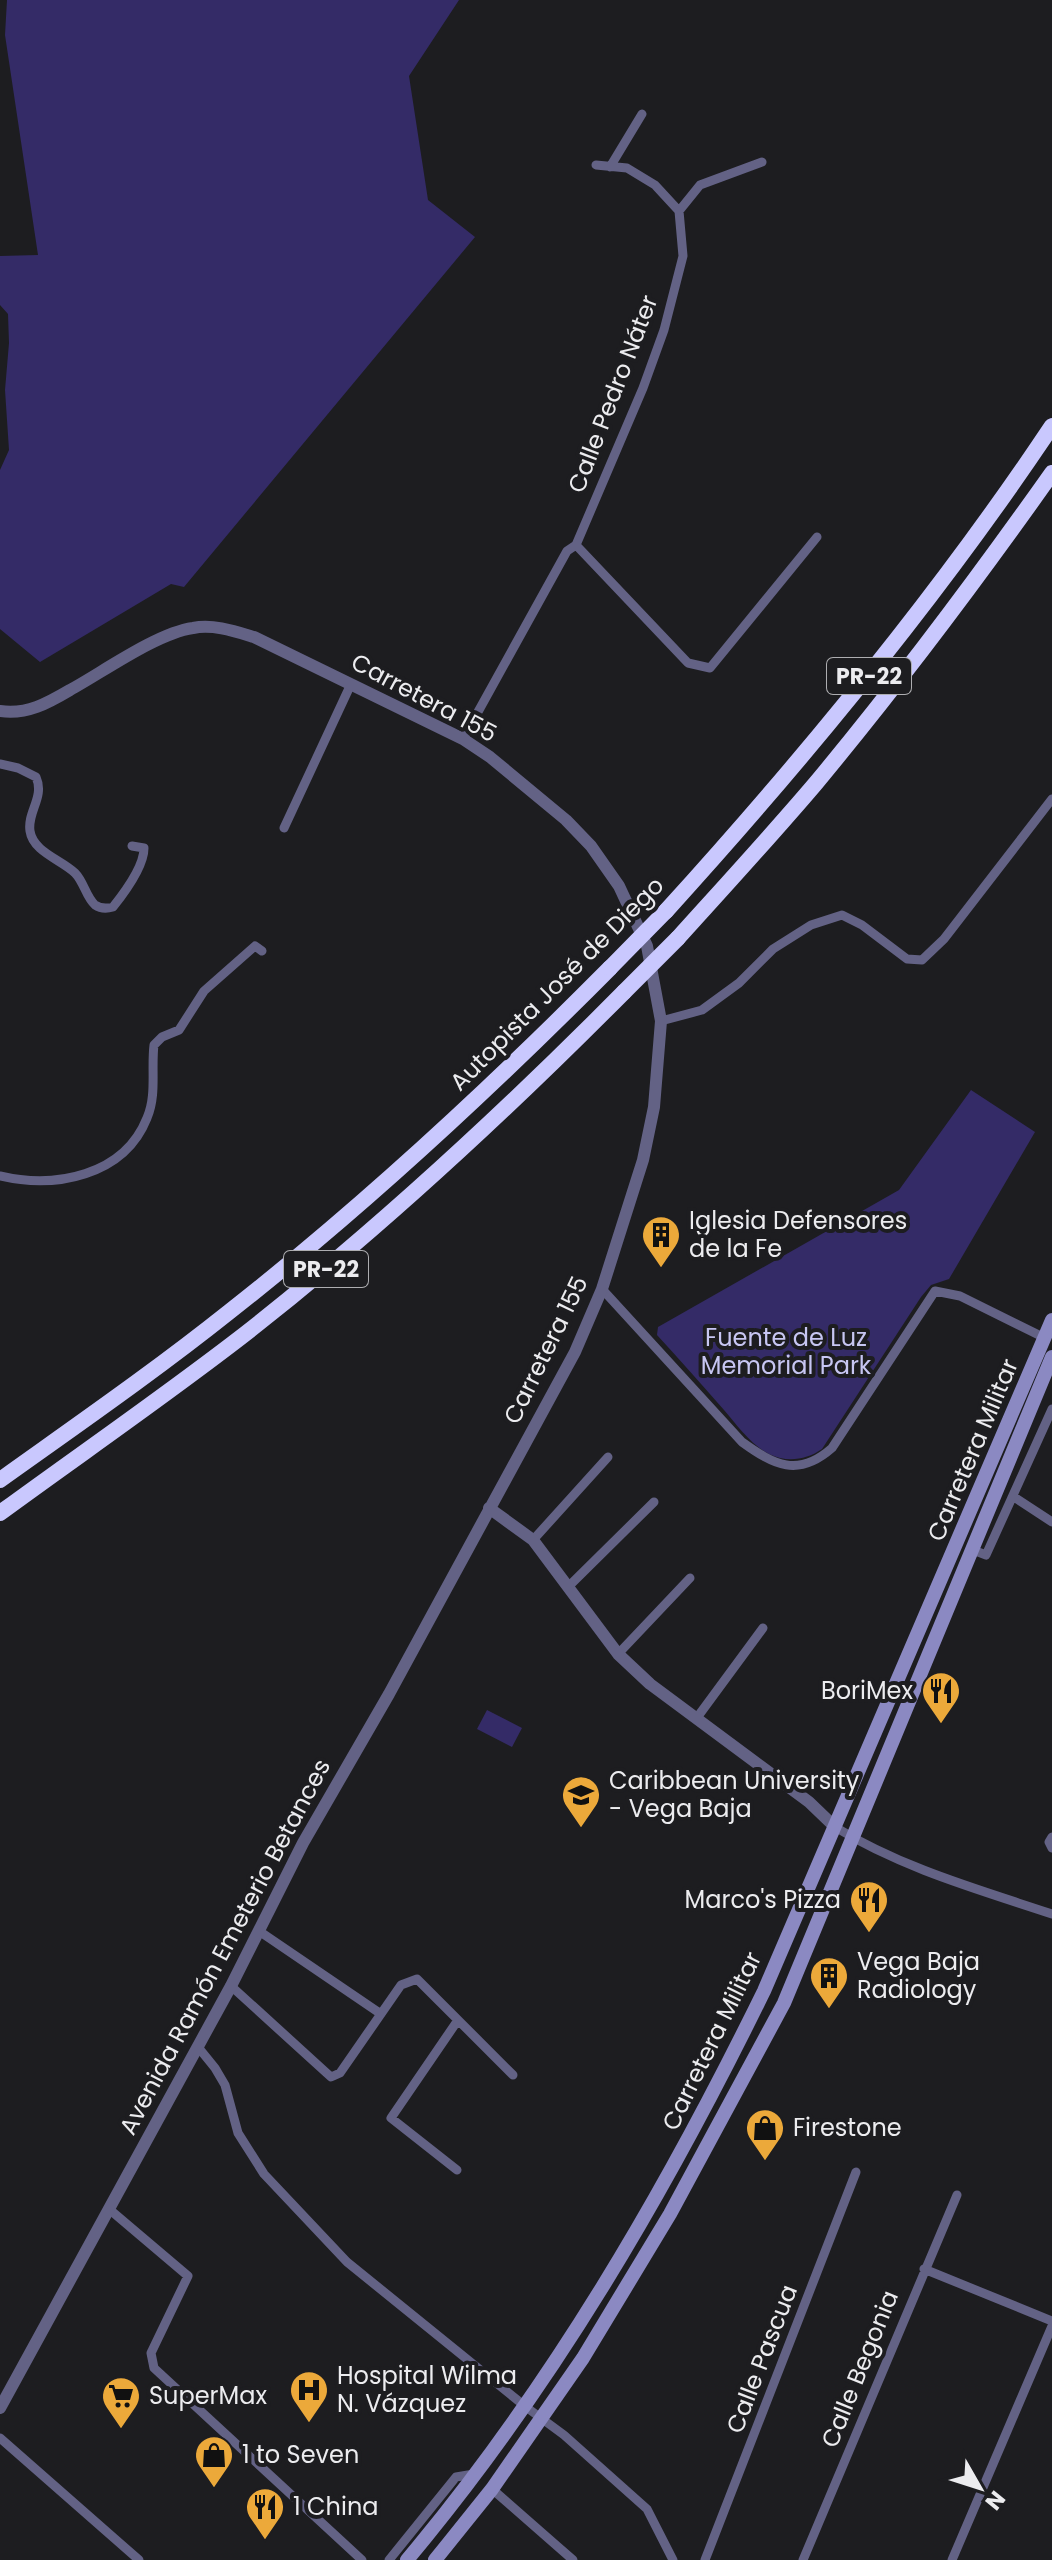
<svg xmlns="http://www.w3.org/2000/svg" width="1052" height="2560" font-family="Poppins,sans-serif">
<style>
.green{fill:#342b67}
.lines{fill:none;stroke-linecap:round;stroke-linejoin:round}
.minor{stroke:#636285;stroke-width:9}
.tertiary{stroke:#636285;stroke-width:12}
.secondary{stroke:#8b89c2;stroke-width:14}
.motorway{stroke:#c9c8fe;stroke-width:16}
.motorway-bridge{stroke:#c9c8fe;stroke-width:16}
.labels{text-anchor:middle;stroke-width:8;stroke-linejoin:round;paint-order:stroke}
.shield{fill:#1d1d20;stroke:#aeaeb1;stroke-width:2}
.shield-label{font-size:22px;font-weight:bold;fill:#ececef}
.street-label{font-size:24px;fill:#ececef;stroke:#1d1d20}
.poi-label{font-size:24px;fill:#ececef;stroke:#1d1d20;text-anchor:start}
.park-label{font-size:24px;fill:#c7c6f2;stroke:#1d1d20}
</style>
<rect width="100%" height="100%" fill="#1d1d20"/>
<path class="green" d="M7,0H459L409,76L428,200L475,237L184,587L171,584L40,662L0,629V470L9,450L5,390L9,343L8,314L0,305V256L38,255L5,35Z
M971,1090L1035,1132L949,1279L931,1285L921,1297L822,1449C806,1460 787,1463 769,1454C751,1445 737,1425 724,1410C702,1385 680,1360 657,1335L658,1327L899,1190Z
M487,1710L522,1728L512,1747L477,1729Z"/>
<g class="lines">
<path class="minor" d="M610,167L642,114
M679,211L700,185L762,162
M576,545L643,388L664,330L683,256L679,211L655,185L627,168L596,165
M576,545L688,663L710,668L817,537
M463,739L567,551L576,545
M0,764L18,768L36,777C45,797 27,812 30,831C33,852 62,860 75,873C84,882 86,897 95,905C101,909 106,909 113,907C125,892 144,867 144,848L132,846
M284,828L351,684
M661,1021L702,1010L739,983L773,949L811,925L842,915L862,925L907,959L922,960L944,939L1052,799
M0,1176C55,1189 124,1176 147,1118C157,1095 151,1069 154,1045L162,1037L179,1030L204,991L255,946L262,951
M602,1289L742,1442C774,1465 798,1478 832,1448L935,1291L960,1296L1045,1338
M1014,1497L1052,1522
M533,1540L608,1457
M973,1550L986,1555L1052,1409
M568,1587L654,1502
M618,1654L690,1578
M696,1719L763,1628
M835,1827C902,1868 977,1889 1052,1914
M1052,1837L1049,1842L1052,1848
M259,1931L381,2014
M231,1986L331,2077L340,2073L401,1985L417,1979L513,2075
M198,2047L215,2068L225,2085L238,2133L264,2174L347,2262L526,2407L564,2435L647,2509L673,2560
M457,2170L391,2118L458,2020
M109,2209L188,2276L151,2353L154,2368L362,2560
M924,2269L1052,2321
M0,2438L139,2560
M492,2489L573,2560
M389,2560L456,2477L474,2474
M705,2560L856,2172
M803,2560L957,2195
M952,2560L1052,2326"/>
<path class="tertiary" d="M0,711C27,715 48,703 70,690C103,672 157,633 193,628C213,624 234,631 254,637L463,739L490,757L566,820L591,846L619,886L647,946L661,1021L654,1107L643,1160L602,1289L575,1352L389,1694L303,1843L231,1986L0,2408
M489,1508L533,1540L618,1654L650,1684L809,1802L835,1827"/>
<path class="secondary" d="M407,2560C552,2387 665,2193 764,1991L1052,1320
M435,2560L492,2489L583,2358L670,2214L784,2003L1052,1357"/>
<path class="motorway" d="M666,911C805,758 937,598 1052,426
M678,938C724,887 771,836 816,783C899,683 977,579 1052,473
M0,1480C77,1425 155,1371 229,1312C364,1206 489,1090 610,968
M0,1513C82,1453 165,1396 245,1334C379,1229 504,1113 624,992"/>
<path class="motorway-bridge" d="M610,968L666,911
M624,992L678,938"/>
</g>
<defs>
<symbol id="building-pin" viewBox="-11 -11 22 30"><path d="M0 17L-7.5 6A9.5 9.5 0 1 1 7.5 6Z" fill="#eca93a" stroke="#1d1d20"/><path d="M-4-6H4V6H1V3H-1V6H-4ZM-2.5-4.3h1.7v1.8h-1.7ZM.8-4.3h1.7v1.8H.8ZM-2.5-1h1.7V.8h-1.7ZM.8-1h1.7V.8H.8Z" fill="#111"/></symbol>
<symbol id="restaurant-pin" viewBox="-11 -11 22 30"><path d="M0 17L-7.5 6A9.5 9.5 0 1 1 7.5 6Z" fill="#eca93a" stroke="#1d1d20"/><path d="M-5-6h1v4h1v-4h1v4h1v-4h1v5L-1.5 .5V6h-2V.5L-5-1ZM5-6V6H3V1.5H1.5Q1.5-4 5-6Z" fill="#111"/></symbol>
<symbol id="university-pin" viewBox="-11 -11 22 30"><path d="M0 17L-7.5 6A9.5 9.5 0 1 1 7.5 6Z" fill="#eca93a" stroke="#1d1d20"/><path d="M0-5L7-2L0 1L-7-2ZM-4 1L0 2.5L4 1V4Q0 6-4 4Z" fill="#111"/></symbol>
<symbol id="shop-pin" viewBox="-11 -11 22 30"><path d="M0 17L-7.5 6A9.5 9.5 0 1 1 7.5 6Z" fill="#eca93a" stroke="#1d1d20"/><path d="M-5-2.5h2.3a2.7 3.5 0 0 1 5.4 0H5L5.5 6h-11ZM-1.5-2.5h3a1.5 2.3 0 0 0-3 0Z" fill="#111"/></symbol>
<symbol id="hospital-pin" viewBox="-11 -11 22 30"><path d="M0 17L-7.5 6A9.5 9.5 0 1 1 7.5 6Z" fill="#eca93a" stroke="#1d1d20"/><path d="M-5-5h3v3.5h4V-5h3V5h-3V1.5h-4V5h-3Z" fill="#111"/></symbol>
<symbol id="supermarket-pin" viewBox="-11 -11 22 30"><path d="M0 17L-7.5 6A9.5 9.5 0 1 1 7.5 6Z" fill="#eca93a" stroke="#1d1d20"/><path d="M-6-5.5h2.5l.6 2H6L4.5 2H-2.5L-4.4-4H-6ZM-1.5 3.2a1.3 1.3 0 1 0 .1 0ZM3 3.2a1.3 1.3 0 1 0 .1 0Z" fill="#111"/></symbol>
</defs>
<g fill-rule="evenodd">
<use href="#building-pin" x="639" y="1213" width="44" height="60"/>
<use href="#restaurant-pin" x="919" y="1669" width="44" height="60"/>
<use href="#university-pin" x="559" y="1773" width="44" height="60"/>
<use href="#restaurant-pin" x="847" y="1878" width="44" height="60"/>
<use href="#building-pin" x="807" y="1954" width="44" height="60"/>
<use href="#shop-pin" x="743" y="2106" width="44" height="60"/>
<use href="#hospital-pin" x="287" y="2368" width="44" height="60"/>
<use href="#supermarket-pin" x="99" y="2374" width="44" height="60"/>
<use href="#shop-pin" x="192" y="2433" width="44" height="60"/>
<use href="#restaurant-pin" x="243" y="2485" width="44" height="60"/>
</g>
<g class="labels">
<g class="shield">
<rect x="827" y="658" width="84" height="36" rx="6"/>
<rect x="284" y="1251" width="84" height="36" rx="6"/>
</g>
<g class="shield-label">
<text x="869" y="684">PR-22</text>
<text x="326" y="1277">PR-22</text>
</g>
<g class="street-label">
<text transform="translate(613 394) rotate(-69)" y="8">Calle Pedro Náter</text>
<text transform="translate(424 698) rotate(28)" y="8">Carretera 155</text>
<text transform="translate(557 984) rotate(-45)" y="8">Autopista José de Diego</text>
<text transform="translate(546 1350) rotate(-64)" y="8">Carretera 155</text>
<text transform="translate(973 1450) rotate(-67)" y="8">Carretera Militar</text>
<text transform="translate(225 1947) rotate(-62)" y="8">Avenida Ramón Emeterio Betances</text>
<text transform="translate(712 2041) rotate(-64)" y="8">Carretera Militar</text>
<text transform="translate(762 2359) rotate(-69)" y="8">Calle Pascua</text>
<text transform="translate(860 2369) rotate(-68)" y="8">Calle Begonia</text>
</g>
<g class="poi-label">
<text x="689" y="1229">Iglesia Defensores<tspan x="689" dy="28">de la Fe</tspan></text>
<text x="913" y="1699" text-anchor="end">BoriMex</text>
<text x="609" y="1789">Caribbean University<tspan x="609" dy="28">- Vega Baja</tspan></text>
<text x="841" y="1908" text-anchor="end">Marco's Pizza</text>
<text x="857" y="1970">Vega Baja<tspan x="857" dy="28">Radiology</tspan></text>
<text x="793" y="2136">Firestone</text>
<text x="337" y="2384">Hospital Wilma<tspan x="337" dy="28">N. Vázquez</tspan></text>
<text x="149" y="2404">SuperMax</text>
<text x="242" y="2463">1 to Seven</text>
<text x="293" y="2515">1 China</text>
</g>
<g class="park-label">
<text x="786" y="1346">Fuente de Luz<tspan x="786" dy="28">Memorial Park</tspan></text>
</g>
</g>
<g transform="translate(980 2488) rotate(129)" stroke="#1d1d20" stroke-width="6" paint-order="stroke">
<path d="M0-6L14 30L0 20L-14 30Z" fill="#ececef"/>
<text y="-12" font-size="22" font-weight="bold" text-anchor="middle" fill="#ececef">N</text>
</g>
</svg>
